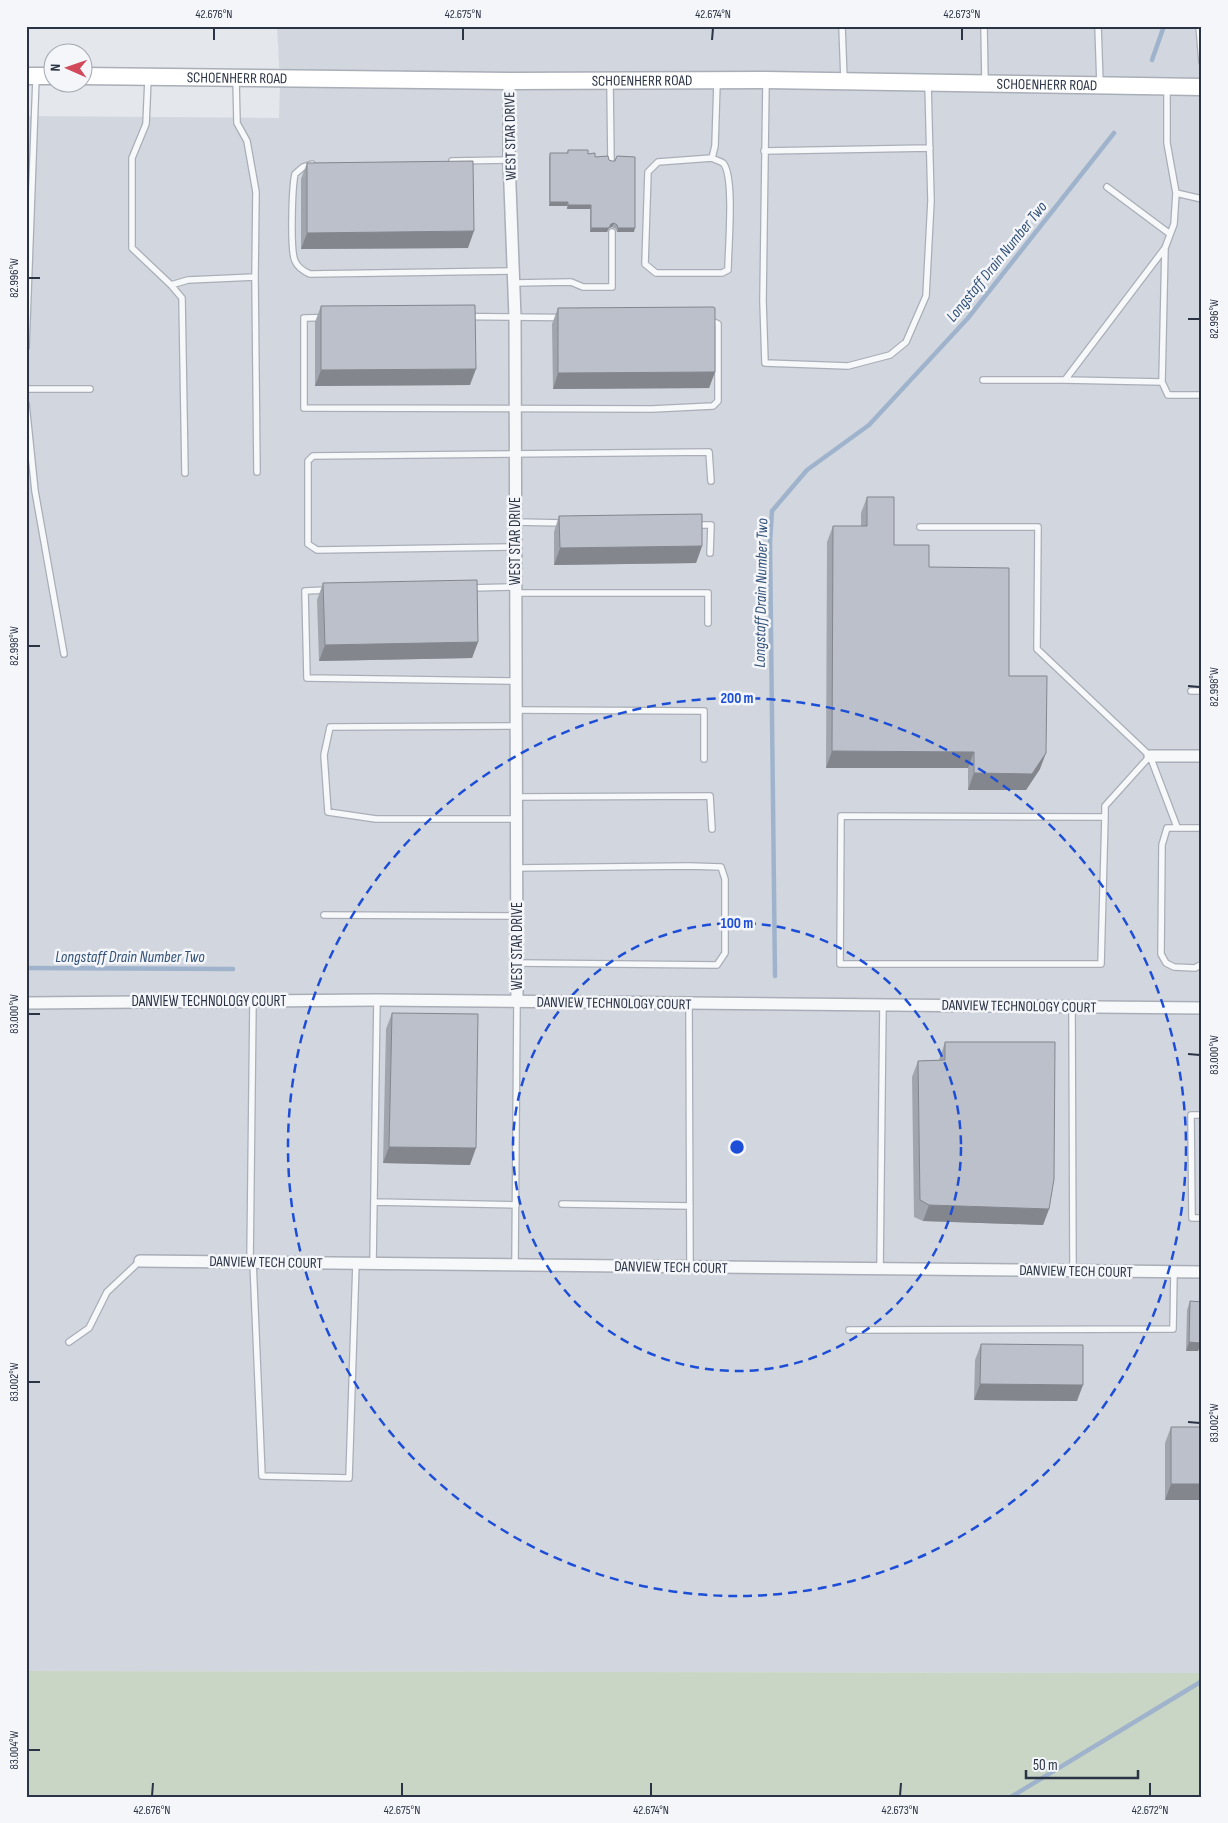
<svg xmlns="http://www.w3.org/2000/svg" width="1228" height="1823" font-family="'Sofia Sans Condensed',sans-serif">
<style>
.built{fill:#d2d6de}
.green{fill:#c9d6c5}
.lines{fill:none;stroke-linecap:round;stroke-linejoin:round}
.stream{stroke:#9fb4cc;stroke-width:4.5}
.lane-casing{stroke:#a9aeb7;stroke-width:8}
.street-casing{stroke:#a9aeb7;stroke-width:14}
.secondary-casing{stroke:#a9aeb7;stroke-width:19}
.lane{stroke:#f7f8fa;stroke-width:5.5}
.street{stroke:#f7f8fa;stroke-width:11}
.secondary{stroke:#fff;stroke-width:16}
.wall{fill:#a1a5ae}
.shaded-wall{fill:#83868d}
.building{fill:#bbc0ca;stroke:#83868d}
.ticks{fill:none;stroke:#2b3445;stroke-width:2}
.ring{fill:none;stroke:#1d4ed8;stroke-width:2.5;stroke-dasharray:9 6}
.labels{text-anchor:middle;stroke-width:5;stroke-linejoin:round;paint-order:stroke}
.street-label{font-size:15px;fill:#2b3445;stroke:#f4f6f9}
.water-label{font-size:16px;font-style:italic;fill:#34527a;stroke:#f4f6f9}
.centre{fill:#1d4ed8;stroke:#f4f6f9;stroke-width:2.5}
.ring-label{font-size:15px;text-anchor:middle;font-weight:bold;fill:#1d4ed8;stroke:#f4f6f9;stroke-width:5;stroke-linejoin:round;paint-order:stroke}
.neatline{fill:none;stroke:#2b3445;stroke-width:2}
.ticks-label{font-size:12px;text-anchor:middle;fill:#2b3445}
</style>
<rect width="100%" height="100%" fill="#e4e7ec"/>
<path class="built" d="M277,26H1202V1673L26,1671V116L279,118L280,83Z"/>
<path class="green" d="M26,1671L1202,1673V1797H26Z"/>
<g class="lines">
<path class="stream" d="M1152,60L1164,26
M26,968L233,969
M775,976L770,542L772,511L807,470L869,425L968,318L1114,133
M1011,1797L1202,1681"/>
<defs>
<path id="lane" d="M842,26L844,80
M984,26L985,82
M1098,26L1100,84
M1199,26L1202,62
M148,79L146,124L132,158V248L171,285L188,280L255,277L257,472
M236,80L237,123L247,141L256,192L255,277
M610,83L611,161
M766,83L763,301L765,363L848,366L890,355L906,342L926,296L931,201L928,84
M764,151L930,148
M712,158C715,160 720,161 723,163C735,175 728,250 728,270L722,273H656L645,264L648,172L658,162L712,158L715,146L717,83
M452,161L509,160
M312,164L303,167L295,174C292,187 290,251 295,261C298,268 303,271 310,274L514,271
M1107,187L1170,234
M1176,193L1202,199
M514,283L571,282L583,287H612V232
M171,285L182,298L185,473
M406,316L708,319L718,324V401L713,406L652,409L304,408V318Z
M26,347L36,78
M983,380H1065L1165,248L1174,224L1176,193L1167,143V89
M1065,380L1162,382L1165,248
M1162,382L1168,395H1202
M26,389H90
M26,404L35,491L64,654
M516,522L563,523
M695,525H711L710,553
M920,527H1038L1037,649L1150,756L1177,827
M515,547L317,550L308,544V461L313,456L709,452L711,481
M471,588L515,587
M327,590L305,591L307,678L516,681
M516,593H708V623
M1191,691H1202
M516,710L704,711V759
M516,726L330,727L324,755L328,812L376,819H516
M516,797L710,796L712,829
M1105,817L841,816L840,964H1101L1105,817V806L1150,756
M1202,830L1200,828H1167L1162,845L1161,954L1166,963L1174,967L1195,968L1202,964
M516,868L689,866L721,867L725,879V953L717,965L517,963
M324,915L516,916
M689,1003L690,1267
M1072,1007L1073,1271
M1202,1115H1191L1192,1218H1202
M374,1202L516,1205
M562,1204L690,1206
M250,1262L253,1001
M253,1262L262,1476L349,1478L356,1263
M373,1263L377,1000
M515,1265L517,1002
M880,1269L883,1005
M849,1330L1173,1329L1174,1272
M69,1342L89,1328L107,1292L140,1261"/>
<path id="street" d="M509,81V160L515,317L517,1002
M1150,756H1202
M26,1003L377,1000L1202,1008
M140,1261L1202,1272"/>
<g id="secondary">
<path d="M26,76H52"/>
<path id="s1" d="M82,76L509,81L766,80L1202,87"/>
</g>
</defs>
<use href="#lane" class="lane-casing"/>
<use href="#street" class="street-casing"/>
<use href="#secondary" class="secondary-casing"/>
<use href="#lane" class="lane"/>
<use href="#street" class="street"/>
<use href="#secondary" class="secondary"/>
</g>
<path class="wall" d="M568,150L588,154L595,157L634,232H617L616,229L612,227L609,228L607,232H590V209H567V206H549V158L550,153H567Z
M307,163L468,248L301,249V179Z
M321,306L470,385L315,386V322Z
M558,308L715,372L709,388L553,389L552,324Z
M867,497L894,545L929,567L1009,676L1040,769L1026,790H968V768H826L827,542L833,526H861V513Z
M559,516L702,546L696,563L554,565V532Z
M323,583L478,642L472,658L319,661L317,600Z
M392,1013L470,1165L383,1163L386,1029Z
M945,1042L1049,1209L1043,1225L923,1221L914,1217L912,1077L918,1061L939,1060Z
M1190,1301L1201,1343L1198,1351H1186L1187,1310Z
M981,1344L1077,1401L974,1400L975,1360Z
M1171,1427H1202L1165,1500V1443Z"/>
<path class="shaded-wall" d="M550,202H568L567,206H549Z
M568,205H591L590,209H567Z
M614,223L612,227L609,228L607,232H590L591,228Z
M618,228H635L634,232H617Z
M474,231L468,248L301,249L307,233Z
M476,369L470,385L315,386L321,370Z
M715,372L709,388L553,389L558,373Z
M702,546L696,563L554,565L560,548Z
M478,642L472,658L319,661L325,645Z
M832,751L974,752L968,768H826Z
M1046,753L1040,769L1026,790H968L974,773Z
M389,1147L476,1148L470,1165L383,1163Z
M929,1205L1049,1209L1043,1225L923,1221Z
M1189,1342L1201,1343L1198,1351H1186Z
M980,1384L1083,1385L1077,1401L974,1400Z
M1171,1484H1202V1500H1165Z"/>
<path class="building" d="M568,150H588V154L595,153V157L608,156L609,160L612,161H615L617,156L635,157V228H618L617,225L614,223L611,224L609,228H591V205H568V202H550V153H568Z
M473,161L474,231L307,233V163Z
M475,305L476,369L321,370V306Z
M713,307L715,308V372L558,373V308Z
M867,497H894V545H929V567L1009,568V676H1047L1046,753L1032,774L974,773V752L832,751L833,526H867Z
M702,514V546L560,548L559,516Z
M477,580L478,642L325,645L323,583Z
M392,1013L478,1014L476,1148L389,1147Z
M945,1042H1055L1054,1179L1049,1209L929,1205L920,1200L918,1061L945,1060Z
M1190,1301L1202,1302L1201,1343L1189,1342Z
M981,1344L1083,1345V1385L980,1384Z
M1171,1427H1202V1484H1171Z"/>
<path class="ticks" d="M214,40V28M463,40V28M712,40L713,28M962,40V28M28,278H40M1188,319H1200M28,646H40M1188,686L1200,687M28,1014H40M1188,1054L1200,1055M28,1382H40M1188,1422L1200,1423M28,1750H40M152,1796L153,1783M402,1796V1783M651,1796V1783M900,1796L901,1783M1150,1796V1783"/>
<g class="ring">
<circle cx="737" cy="1147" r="224"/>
<circle cx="737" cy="1147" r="449"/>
</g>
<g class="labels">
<g class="street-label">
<text dy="5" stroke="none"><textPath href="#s1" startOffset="155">SCHOENHERR ROAD</textPath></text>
<text dy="5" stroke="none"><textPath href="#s1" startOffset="560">SCHOENHERR ROAD</textPath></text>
<text dy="5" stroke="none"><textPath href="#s1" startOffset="965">SCHOENHERR ROAD</textPath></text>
<text transform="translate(510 136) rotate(-91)" y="5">WEST STAR DRIVE</text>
<text transform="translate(515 541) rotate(-90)" y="5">WEST STAR DRIVE</text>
<text transform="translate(517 946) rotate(-90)" y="5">WEST STAR DRIVE</text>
<text x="209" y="1006">DANVIEW TECHNOLOGY COURT</text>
<text transform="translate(614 1003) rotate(1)" y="5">DANVIEW TECHNOLOGY COURT</text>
<text transform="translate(1019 1006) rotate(1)" y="5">DANVIEW TECHNOLOGY COURT</text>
<text transform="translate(266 1262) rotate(1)" y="5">DANVIEW TECH COURT</text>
<text transform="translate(671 1267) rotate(1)" y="5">DANVIEW TECH COURT</text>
<text transform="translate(1076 1271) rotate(1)" y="5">DANVIEW TECH COURT</text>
</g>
<g class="water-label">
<text transform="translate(996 261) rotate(-51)" y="6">Longstaff Drain Number Two</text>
<text transform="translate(760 593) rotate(-89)" y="6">Longstaff Drain Number Two</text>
<text x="130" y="962">Longstaff Drain Number Two</text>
</g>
</g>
<circle cx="737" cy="1147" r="8" class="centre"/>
<g class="ring-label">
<text x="737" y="703">200 m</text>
<text x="737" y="928">100 m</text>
</g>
<rect width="1228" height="1823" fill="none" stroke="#f4f6f9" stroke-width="55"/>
<g transform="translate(68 68) rotate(272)"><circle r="24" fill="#f4f6f9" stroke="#a4a8b1"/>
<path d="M0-4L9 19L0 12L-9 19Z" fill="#d1495b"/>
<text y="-8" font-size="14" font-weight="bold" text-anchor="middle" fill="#2b3445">N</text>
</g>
<path d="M1026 1770v8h112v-8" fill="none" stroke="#2b3445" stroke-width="2.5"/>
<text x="1033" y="1770" font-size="15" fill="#2b3445" stroke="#f4f6f9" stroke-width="4" paint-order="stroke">50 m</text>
<rect x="28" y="28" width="1172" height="1768" class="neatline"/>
<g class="ticks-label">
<text x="214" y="18">42.676°N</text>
<text x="463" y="18">42.675°N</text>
<text x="713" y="18">42.674°N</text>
<text x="962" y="18">42.673°N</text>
<text transform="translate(14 278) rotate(-90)" y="4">82.996°W</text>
<text transform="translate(1214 319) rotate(-90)" y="4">82.996°W</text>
<text transform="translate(14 646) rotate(-90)" y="4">82.998°W</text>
<text transform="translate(1214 687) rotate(-90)" y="4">82.998°W</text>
<text transform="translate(14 1014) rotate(-90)" y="4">83.000°W</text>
<text transform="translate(1214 1055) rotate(-90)" y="4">83.000°W</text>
<text transform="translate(14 1382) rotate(-90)" y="4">83.002°W</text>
<text transform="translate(1214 1423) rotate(-90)" y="4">83.002°W</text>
<text transform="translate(14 1750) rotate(-90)" y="4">83.004°W</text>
<text x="152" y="1814">42.676°N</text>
<text x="402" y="1814">42.675°N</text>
<text x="651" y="1814">42.674°N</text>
<text x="900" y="1814">42.673°N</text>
<text x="1150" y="1814">42.672°N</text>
</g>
</svg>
